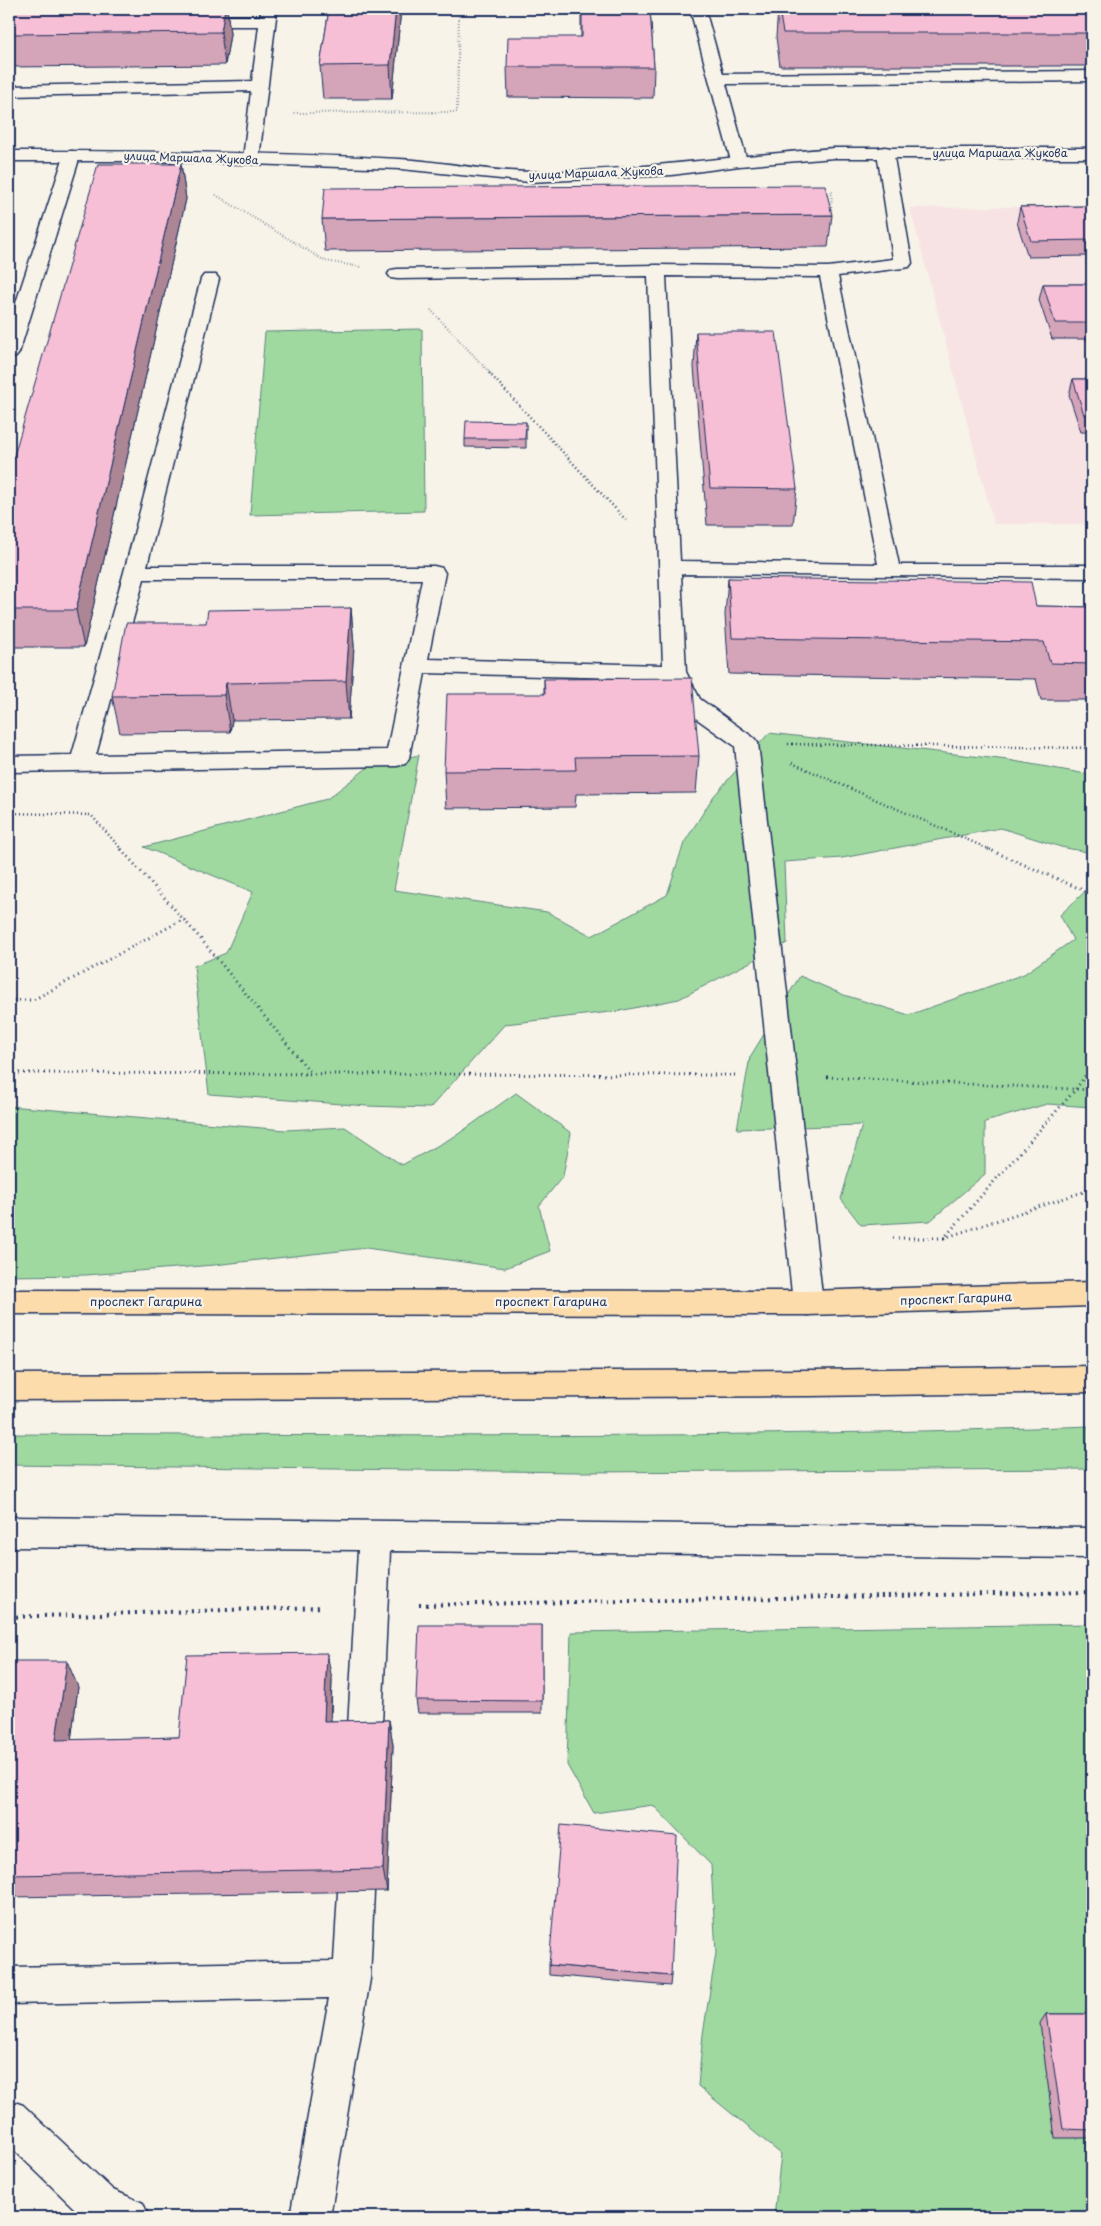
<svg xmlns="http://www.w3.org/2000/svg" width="1101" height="2226" font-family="'Playpen Sans',sans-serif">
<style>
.built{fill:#f7e3e3}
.green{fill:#9fd99f;stroke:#5d847e}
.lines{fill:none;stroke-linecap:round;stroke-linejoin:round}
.service-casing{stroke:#1b2f5e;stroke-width:3}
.minor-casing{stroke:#1b2f5e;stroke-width:3}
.primary-casing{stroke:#1b2f5e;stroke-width:3}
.path-far3{stroke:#1b2f5e;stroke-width:2;stroke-dasharray:0.5 2.5;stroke-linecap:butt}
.path-far2{stroke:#1b2f5e;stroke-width:2.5;stroke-dasharray:1 3;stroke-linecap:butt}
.path-far1{stroke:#1b2f5e;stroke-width:3;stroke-dasharray:1 4;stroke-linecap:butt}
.path{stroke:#1b2f5e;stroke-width:4;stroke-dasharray:2 5;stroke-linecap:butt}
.service{fill:#f7f3e8;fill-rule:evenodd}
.minor{fill:#f7f3e8;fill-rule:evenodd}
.primary{fill:#fddcac;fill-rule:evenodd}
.wall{fill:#d4a4b8;stroke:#1b2f5e}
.shaded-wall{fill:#ad8696;stroke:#1b2f5e}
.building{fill:#f7bfd6;stroke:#1b2f5e}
.labels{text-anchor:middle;stroke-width:4.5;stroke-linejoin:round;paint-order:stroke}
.far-street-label{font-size:11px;fill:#1b2f5e;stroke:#f7f3e8}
.street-label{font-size:12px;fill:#1b2f5e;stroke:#f7f3e8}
</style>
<rect width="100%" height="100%" fill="#f7f3e8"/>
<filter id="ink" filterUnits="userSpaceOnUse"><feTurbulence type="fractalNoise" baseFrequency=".02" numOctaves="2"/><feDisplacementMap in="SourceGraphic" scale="10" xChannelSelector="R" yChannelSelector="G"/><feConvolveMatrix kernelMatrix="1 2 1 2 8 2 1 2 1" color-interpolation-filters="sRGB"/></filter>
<g filter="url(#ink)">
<path class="built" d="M1092,206V524H994L910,208Z"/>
<path class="green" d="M422,329L424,511L250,515L265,332Z
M769,733L1008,760L1092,775V853L1061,847L1001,828L842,858L784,862L787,943L679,999L619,1011L505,1024L430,1108L367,1106L209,1094L194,966L226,953L253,892L144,847L327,799L371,765L419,755L394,890L547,912L592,936L667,895L684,843L713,797Z
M1092,885V1107L1047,1104L985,1122V1174L930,1221L861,1225L841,1199L862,1125L737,1129L750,1057L800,976L844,995L909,1015L1024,974L1073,940L1060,915Z
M516,1093L571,1133L563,1176L539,1206L550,1251L505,1268L366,1248L214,1265L86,1275L9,1276V1106L285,1130L345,1127L402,1165L457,1135Z
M1092,1426V1469L579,1472L9,1465V1434C370,1436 731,1439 1092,1426Z
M1092,1624V2217H774L781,2154L698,2086L703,2034L716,1953L711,1865L653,1805L594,1813L567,1765L571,1632Z"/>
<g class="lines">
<defs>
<path id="service" d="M262,9H277L259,159L257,163H245L243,159L251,91L9,96V86L252,81L259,26H190L182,21L190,16H260Z
M690,9H705L723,74L1092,71V81L726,84L747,161L745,165H733L731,161Z
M885,147L891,148L893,152L912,263L909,267L903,268L838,276L899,565H1092V578L681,574L686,672L700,699L754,738L758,743L823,1303L818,1312L808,1315L798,1312L793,1303L735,746L683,709L667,679L425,673L409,758L405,764L397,766L9,772V756L72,755L124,572L201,279L204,275H216L219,279L147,566H434L442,568L445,573L428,659L663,665L648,276L397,279L391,278L388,274L391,270L397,269L657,265L828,267L893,259L877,152L879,148ZM666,276L820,277L878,564L680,561ZM144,579H422L387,750L96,755Z
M72,151L78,152L80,156L19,353L16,357L9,359V324L64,156L66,152Z
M9,1517L1092,1528V1558L390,1551L381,1745L376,1757L364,1762L352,1757L347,1745L358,1550L9,1547Z
M356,1874L369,1879L374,1892L370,1979L330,2217H290L329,1998L9,2004V1967L334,1961L338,1892L343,1879Z
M9,2100L23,2105L113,2190L143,2203L149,2217H73L76,2210L9,2145Z"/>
<path id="minor" d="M834,148H1092V158H834L739,166L672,175L530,182L401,169L152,161H9V151C139,151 270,152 399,159C443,161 488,172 532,172C633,171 733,156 834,148Z"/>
<path id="primary" d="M1092,1282V1306L808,1315L9,1314V1290L808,1291Z
M1092,1366V1392L811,1396L9,1400V1374L811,1370Z"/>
</defs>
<use href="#service" class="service-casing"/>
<use href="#minor" class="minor-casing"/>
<use href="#primary" class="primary-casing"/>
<path class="path-far3" d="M294,113L457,112L459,9
M216,195L325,261L361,267
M831,213L832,189
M431,310L491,374"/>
<path class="path-far2" d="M489,373L626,520
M788,744L1092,748
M792,763L991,850
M9,813L91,815L122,850"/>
<path class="path-far1" d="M121,849L200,938L311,1073
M988,849L1092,894
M9,1000H33L184,919
M9,1073L738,1075
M827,1077L1092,1090
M893,1238H944L1076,1089L1092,1066
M944,1238L1092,1189"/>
<path class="path" d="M419,1605L1092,1592
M9,1617L323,1607"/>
<use href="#service" class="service"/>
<use href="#minor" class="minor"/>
<use href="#primary" class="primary"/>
</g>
<path class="wall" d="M9,9H227L230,34L225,65L9,67Z
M329,9H401L392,99H323L320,66Z
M581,9H650L654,67L653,98L508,97L507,67L581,37Z
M778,9H1092V66H780L776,37Z
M181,164L186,199L84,647H9V473Z
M1092,206V270L1087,256L1028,257L1017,222L1020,207Z
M832,215L828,247L325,251L322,219Z
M1043,284H1092V339H1052L1039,300Z
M696,332L797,489L793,525H707L694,367Z
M1073,379H1092V432H1081L1069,395Z
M526,422V448L465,447V439Z
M728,578L1036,606L1092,607V700H1041L1036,679L729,674L725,615Z
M351,608L354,646L349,719L232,720L230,732L120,733L112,696L206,623Z
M544,679L699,756L696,793L576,794L575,807L446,808L444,771L544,694Z
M542,1625V1713H418L416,1700Z
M9,1661L78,1687L71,1740L179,1737L332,1679L331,1721L389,1720L393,1745L387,1891L9,1897Z
M549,1965L671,1976L670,1986L549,1975Z
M1046,2014H1092V2138H1055L1040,2023Z"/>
<path class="shaded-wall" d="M225,9H227L230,34L225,65L221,32Z
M396,9H401L392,99L390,65Z
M181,164L186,199L84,647L76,610Z
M351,608L354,646L349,719L346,681Z
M226,683L232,720L230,732L224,695Z
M327,1653L332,1679L329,1746L324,1721Z
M67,1661L78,1687L68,1764L56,1740Z
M389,1720L393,1745L387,1891L383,1869Z"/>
<path class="building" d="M9,9H225L221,32L9,34Z
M329,9H396L390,65L320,66Z
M582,9H650L654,67H507L508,37H582Z
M779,9H1092V33H783Z
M98,164H181L76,610H9V473Z
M825,185L832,215L322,219L325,188Z
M1092,206V244L1091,240L1031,241L1020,207Z
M1043,284H1092V323H1055Z
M696,332H776L797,489L710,488Z
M1073,379H1092V415H1084Z
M466,421L526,422L525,439H465Z
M728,578L1031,582L1036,606L1092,607V664L1050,663L1044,642L732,638Z
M351,608L346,681L226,683L224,695L112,696L126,623H206L208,610Z
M692,678L699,756L575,757L576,770L444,771L447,694H545L544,679Z
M419,1625H542V1701L416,1700Z
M327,1653L324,1721L389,1720L383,1869L9,1875V1661H67L56,1740L179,1737L187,1655Z
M561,1825L677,1836L671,1976L549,1965Z
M1046,2014H1092V2130L1063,2129Z"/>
</g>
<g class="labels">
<g class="far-street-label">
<text x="1000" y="157">улица Маршала Жукова</text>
<text transform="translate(191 158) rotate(2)" y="4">улица Маршала Жукова</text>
<text transform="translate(596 173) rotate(-2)" y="4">улица Маршала Жукова</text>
</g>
<g class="street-label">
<text transform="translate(956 1299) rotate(-2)" y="4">проспект Гагарина</text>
<text x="146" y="1306">проспект Гагарина</text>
<text x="551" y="1306">проспект Гагарина</text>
</g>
</g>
<rect width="1101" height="2226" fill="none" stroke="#f7f3e8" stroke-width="30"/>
<rect x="15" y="15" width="1071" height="2196" fill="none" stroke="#1b2f5e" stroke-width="2" filter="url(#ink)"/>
</svg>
